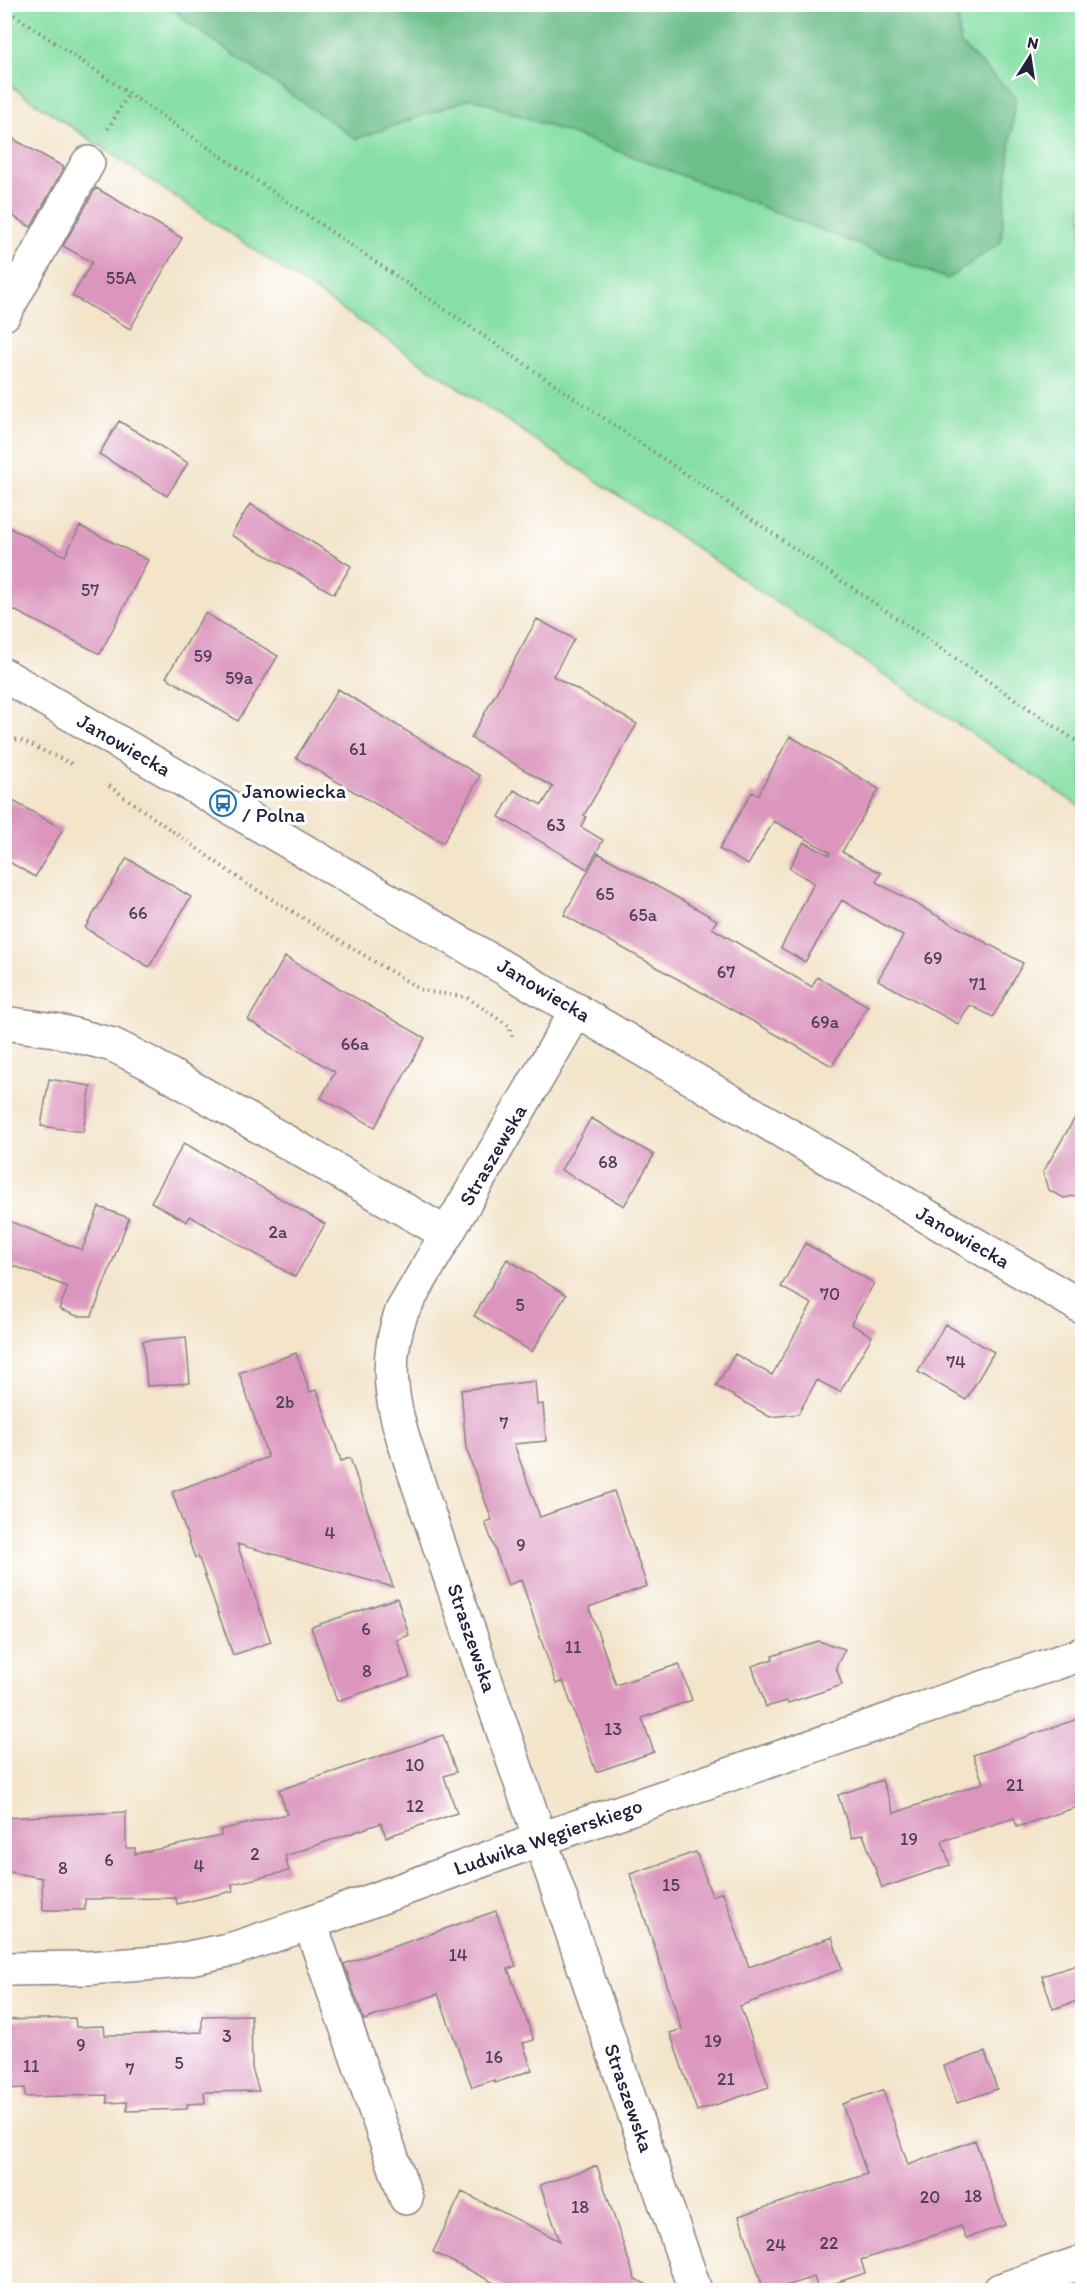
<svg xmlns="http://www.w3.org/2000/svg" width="1087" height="2295" font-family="Itim,sans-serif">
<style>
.green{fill:#86dfa5;stroke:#548070;stroke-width:1.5}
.forest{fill:#6cbe8a;stroke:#477062;stroke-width:1.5}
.building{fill:#dc96be}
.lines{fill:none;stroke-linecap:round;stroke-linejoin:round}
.minor-casing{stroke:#8a8382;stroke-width:36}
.path{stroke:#8a8382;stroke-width:4;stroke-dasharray:1.5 4.5;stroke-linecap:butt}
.minor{stroke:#fff;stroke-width:33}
.labels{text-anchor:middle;stroke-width:6;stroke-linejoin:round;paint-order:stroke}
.number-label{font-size:18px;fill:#503f5c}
.street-label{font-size:21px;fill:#22223b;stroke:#fff}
.poi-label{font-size:21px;fill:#22223b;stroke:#fff;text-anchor:start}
</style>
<rect width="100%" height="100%" fill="#fff"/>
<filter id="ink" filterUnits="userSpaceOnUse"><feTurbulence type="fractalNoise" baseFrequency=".0167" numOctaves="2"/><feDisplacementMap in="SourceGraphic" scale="12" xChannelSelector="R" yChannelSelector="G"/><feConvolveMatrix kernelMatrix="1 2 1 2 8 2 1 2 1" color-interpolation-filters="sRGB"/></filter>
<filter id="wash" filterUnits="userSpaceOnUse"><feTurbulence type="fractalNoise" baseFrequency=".008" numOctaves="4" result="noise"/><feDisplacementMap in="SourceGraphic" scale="24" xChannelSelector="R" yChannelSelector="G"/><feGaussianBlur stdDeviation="1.35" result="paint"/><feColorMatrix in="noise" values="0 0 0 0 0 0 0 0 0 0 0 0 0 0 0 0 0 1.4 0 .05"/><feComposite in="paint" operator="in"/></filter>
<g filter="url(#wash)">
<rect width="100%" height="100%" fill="#f3e4ca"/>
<path class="green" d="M4,5H1082V808L5,82Z"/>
<path class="forest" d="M170,5H957L960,43L1015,97L1001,242L947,279L637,158L472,98L356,139L188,23Z"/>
<g id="blocks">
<path class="building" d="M4,134L64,167L31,227L4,211Z
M96,188L182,238L130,329L72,296L92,262L63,246Z
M119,421L188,463L167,496L99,454Z
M250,504L351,566L334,594L231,535Z
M4,525L65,556L80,526L148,560L100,654L4,605Z
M205,613L278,656L238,721L166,677Z
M537,619L574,639L553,676L637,724L584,815L586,817L581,827L603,840L587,869L499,817L514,790L542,805L553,787L471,738Z
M338,689L480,776L443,843L296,758Z
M790,736L879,789L842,852L881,873L876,882L1023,963L993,1017L970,1005L958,1024L878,980L903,936L842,900L805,962L781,948L814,883L789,868L804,842L829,855L830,852L774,821L748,865L719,849L752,792L758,795Z
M4,796L63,829L35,877L4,859Z
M598,853L717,920L712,928L812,987L817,977L868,1006L832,1066L564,915Z
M127,858L191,897L149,967L85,928Z
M285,957L425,1038L375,1127L321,1098L335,1072L248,1020Z
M49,1079L91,1086L83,1132L41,1126Z
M1083,1104V1194L1064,1198L1048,1190L1043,1172Z
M591,1118L654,1155L624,1206L561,1170Z
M184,1143L325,1224L295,1277L190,1216L187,1222L151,1202Z
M99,1207L129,1218L92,1316H77L59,1309L68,1287L4,1262V1219L82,1250Z
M805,1243L874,1283L851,1324L872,1336L840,1392L817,1380L798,1414L770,1417L716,1386L735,1354L772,1375L812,1304L781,1287Z
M507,1259L566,1295L532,1352L474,1316Z
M945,1324L994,1352L966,1400L918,1372Z
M186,1337L190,1383L147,1386L143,1341Z
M296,1353L310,1392L317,1390L341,1461L350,1458L393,1587L237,1544L271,1642L233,1655L198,1556L195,1558L172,1492L268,1457L239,1373Z
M535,1381L537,1405L543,1404L546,1441L514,1444L540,1517L614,1491L647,1586L589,1607L616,1685L679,1664L692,1700L642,1718L654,1752L596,1772L563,1681L556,1684L521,1580L508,1585L485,1522L492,1520L466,1448L461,1390Z
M397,1598L409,1635L397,1640L410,1677L337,1701L311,1627Z
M818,1641L845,1649L836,1667L842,1685L788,1703L787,1701L766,1707L752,1666L773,1659L772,1656Z
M1083,1717V1805L1017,1827L1014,1818L942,1841L950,1865L882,1888L863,1834L852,1838L838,1795L882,1780L894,1813L983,1783L973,1755Z
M443,1735L456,1772L444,1776L457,1813L386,1837L381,1823L285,1856L289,1871L232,1884L233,1891L177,1904L176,1898L85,1899V1910H43L42,1878L4,1871V1818L126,1812V1848H135V1854L221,1836L220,1830L287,1814L279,1790Z
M696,1852L712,1896L723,1892L749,1967L832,1937L842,1969L740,2006L769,2087L697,2111L670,2033L682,2029L630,1874Z
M496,1911L516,1966L508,1969L534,2040L523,2043L532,2070L495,2083L494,2080L472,2087L438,1994L364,2020L344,1964Z
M1083,1963V1999L1053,2009L1042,1976Z
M251,2015L252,2068L259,2091L204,2092L205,2103L187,2104V2109L127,2111V2102L107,2103V2095L25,2097V2088L6,2089L4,2020L75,2018L76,2027L104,2026L105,2035H124L202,2032V2016Z
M985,2052L997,2089L957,2103L944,2066Z
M883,2090L908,2165L975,2140L1005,2225L966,2238L961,2226L861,2260L865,2273L818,2289L814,2277L773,2290H764L739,2216L867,2174L842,2104Z
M597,2166L635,2279L658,2290H508L433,2252L462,2192L560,2241L540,2185Z"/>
</g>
</g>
<g filter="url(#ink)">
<use href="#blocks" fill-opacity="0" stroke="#8a8382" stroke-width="1.5"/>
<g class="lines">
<defs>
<path id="minor" d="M4,314L88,163
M4,675L1082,1307
M577,1010L402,1311C377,1378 400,1428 421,1492L695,2290
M4,1023L55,1030L113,1045L147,1062L447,1234
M310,1923L406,2198
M4,1969L88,1968L170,1962L233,1949L310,1923L541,1839L1082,1654
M1000,2290L1082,2262"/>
</defs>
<use href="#minor" class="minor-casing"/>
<path class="path" d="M4,8L1082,745
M108,129L129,93
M4,743L18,739L74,765
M109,786L247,884L423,991L466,997L509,1026L513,1039"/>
<use href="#minor" class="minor"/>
</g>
</g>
<defs>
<symbol id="bus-ring" viewBox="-11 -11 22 22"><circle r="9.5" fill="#fff" stroke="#1f6fb2" stroke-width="1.5"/><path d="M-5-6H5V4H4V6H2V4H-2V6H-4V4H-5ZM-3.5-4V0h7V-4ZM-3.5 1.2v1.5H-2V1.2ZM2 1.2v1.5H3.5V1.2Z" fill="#1f6fb2"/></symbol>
</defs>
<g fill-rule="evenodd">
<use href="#bus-ring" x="208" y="788" width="30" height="30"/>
</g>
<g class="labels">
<g class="number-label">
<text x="121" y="284">55A</text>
<text x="90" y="596">57</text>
<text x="203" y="662">59</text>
<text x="239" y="684">59a</text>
<text x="358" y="755">61</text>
<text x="556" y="831">63</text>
<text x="605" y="900">65</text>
<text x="138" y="919">66</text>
<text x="643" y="921">65a</text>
<text x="933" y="964">69</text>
<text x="726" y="978">67</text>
<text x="978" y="990">71</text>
<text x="825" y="1028">69a</text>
<text x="355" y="1050">66a</text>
<text x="608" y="1168">68</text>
<text x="278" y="1238">2a</text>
<text x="830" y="1300">70</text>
<text x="520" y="1311">5</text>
<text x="956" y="1368">74</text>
<text x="285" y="1408">2b</text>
<text x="504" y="1429">7</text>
<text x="330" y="1539">4</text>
<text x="521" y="1551">9</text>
<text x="366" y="1635">6</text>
<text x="573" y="1653">11</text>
<text x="367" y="1677">8</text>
<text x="613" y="1735">13</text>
<text x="415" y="1771">10</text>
<text x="1015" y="1791">21</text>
<text x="415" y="1812">12</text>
<text x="909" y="1845">19</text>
<text x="255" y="1860">2</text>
<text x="109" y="1866">6</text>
<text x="199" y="1872">4</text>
<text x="63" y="1874">8</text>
<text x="671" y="1891">15</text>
<text x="458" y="1961">14</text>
<text x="227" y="2042">3</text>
<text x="713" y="2047">19</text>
<text x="81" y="2051">9</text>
<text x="494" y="2063">16</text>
<text x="179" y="2069">5</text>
<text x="31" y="2072">11</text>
<text x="130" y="2075">7</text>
<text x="726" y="2085">21</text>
<text x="973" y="2202">18</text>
<text x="930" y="2203">20</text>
<text x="580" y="2213">18</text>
<text x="829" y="2249">22</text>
<text x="776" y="2251">24</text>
</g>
<g class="street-label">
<text transform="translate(124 745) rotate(30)" y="7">Janowiecka</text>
<text transform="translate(544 990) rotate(31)" y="7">Janowiecka</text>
<text transform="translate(493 1155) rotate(-60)" y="7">Straszewska</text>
<text transform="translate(963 1237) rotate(30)" y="7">Janowiecka</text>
<text transform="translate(472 1638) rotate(71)" y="7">Straszewska</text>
<text transform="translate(548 1837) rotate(-19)" y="7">Ludwika Węgierskiego</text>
<text transform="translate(629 2098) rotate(71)" y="7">Straszewska</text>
</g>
<g class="poi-label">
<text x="242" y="798">Janowiecka<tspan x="242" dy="24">/ Polna</tspan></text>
</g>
</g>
<rect width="1087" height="2295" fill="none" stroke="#fff" stroke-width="24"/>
<g transform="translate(1030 57) rotate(12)" stroke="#ffffff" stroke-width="4.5" paint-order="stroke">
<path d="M0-4.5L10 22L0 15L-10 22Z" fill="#22223b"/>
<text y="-9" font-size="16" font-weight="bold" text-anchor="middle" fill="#22223b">N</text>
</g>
</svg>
